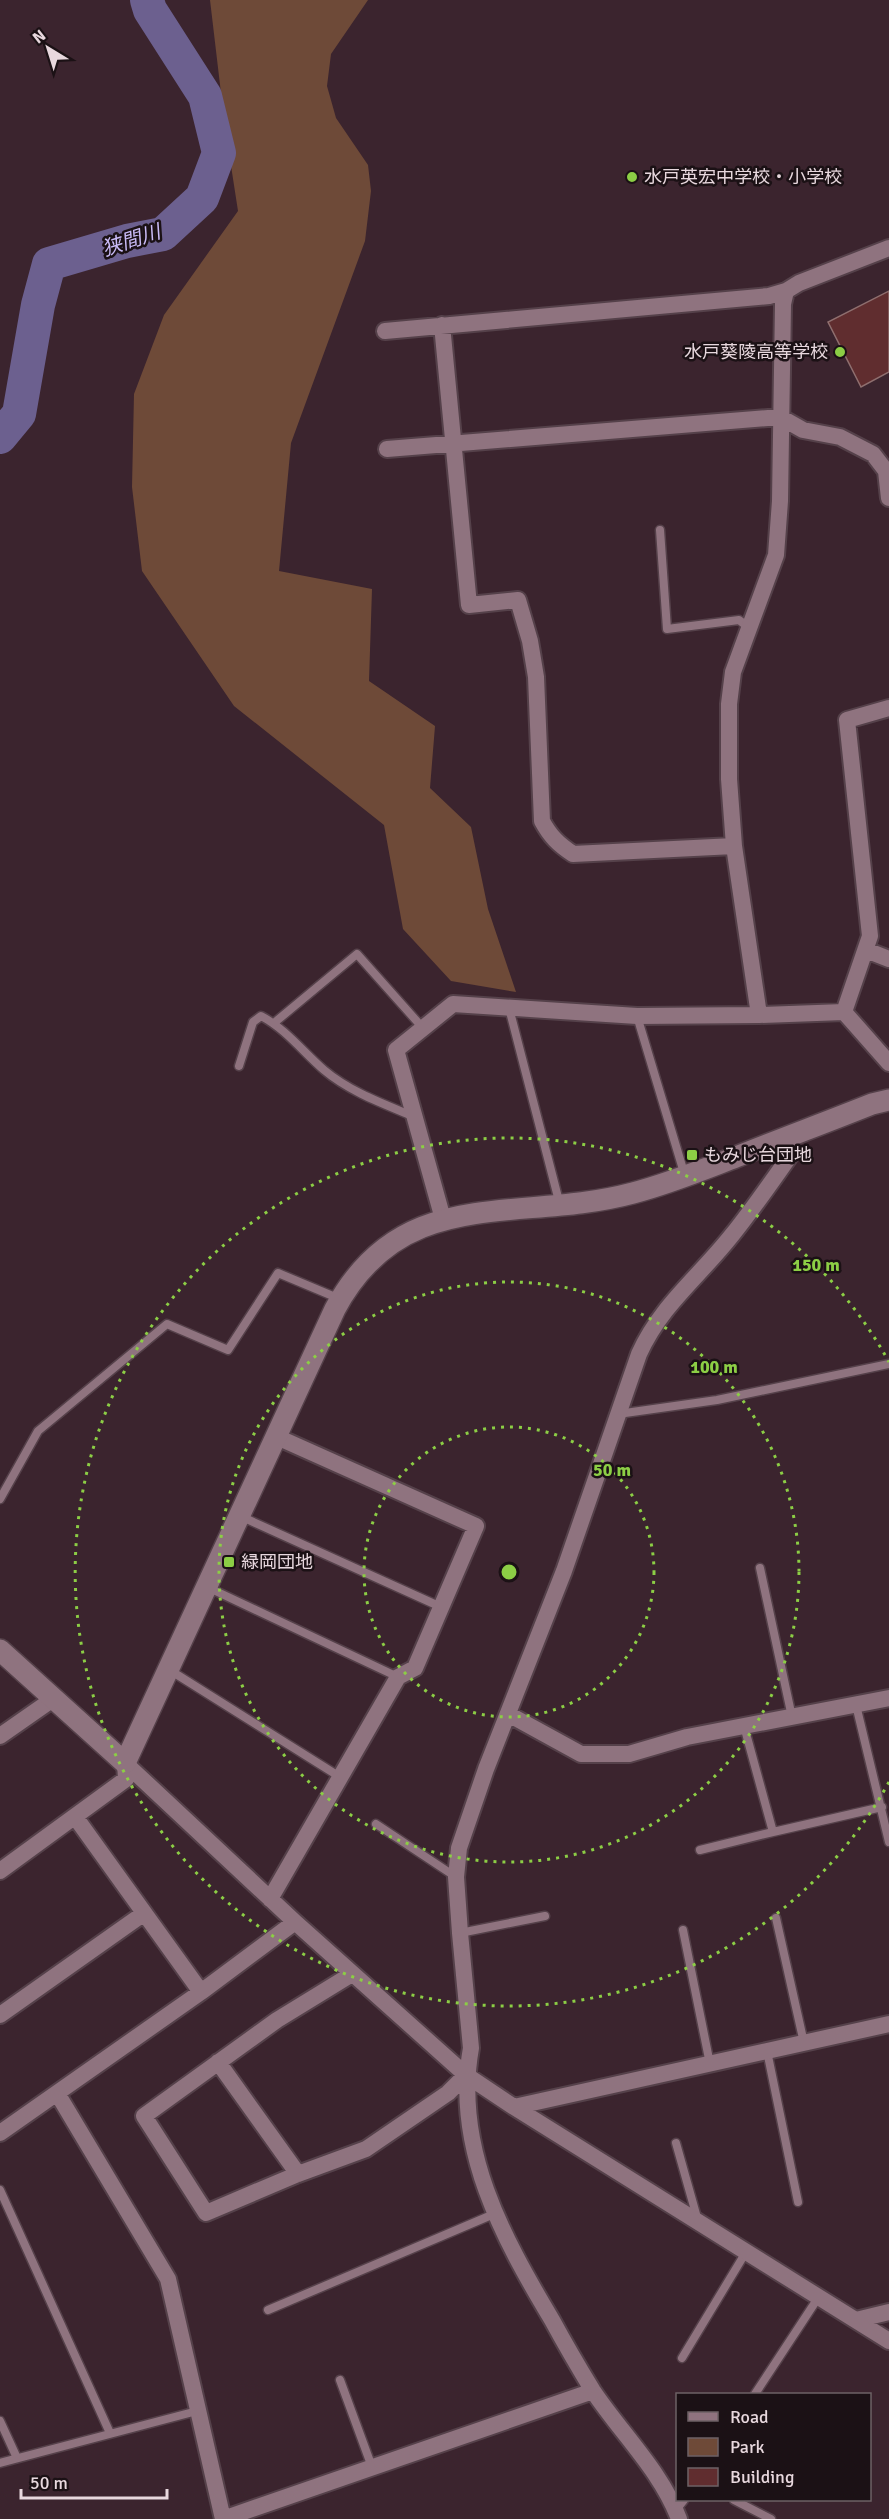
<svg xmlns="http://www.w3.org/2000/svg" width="889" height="2519" font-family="Signika,'Noto Sans JP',sans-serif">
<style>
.green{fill:#6e4a38}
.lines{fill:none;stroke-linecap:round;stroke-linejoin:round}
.river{stroke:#6c608f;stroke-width:34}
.building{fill:#602d2f;stroke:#8f6f6f;stroke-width:1.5}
.service-casing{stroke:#55414a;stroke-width:11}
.minor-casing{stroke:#55414a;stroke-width:20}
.tertiary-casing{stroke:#55414a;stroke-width:24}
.service{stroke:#8f737f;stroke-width:8}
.minor{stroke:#8f737f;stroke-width:16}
.tertiary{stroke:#8f737f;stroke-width:21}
.ring{fill:none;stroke:#8cce45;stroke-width:3;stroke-dasharray:3 6}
.poi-dot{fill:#8cce45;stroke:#1b1115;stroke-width:2}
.labels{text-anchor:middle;stroke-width:5;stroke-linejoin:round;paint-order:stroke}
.poi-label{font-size:18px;fill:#e8d8de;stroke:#1b1115;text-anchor:start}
.water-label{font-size:20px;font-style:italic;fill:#cabcf7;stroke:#1b1115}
.centre{fill:#8cce45;stroke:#1b1115;stroke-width:3}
.ring-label{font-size:18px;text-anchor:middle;font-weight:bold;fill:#8cce45;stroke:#1b1115;stroke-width:5;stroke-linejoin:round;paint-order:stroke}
</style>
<rect width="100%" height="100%" fill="#3b242e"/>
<path class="green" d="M210,0H368L331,54L327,86L336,118L368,165L371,191L365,241L291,443L279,571L372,589L369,681L435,726L430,788L471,827L488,909L516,992L451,981L403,929L384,825L234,706L142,571L132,487L134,394L164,315L238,211L225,127Z"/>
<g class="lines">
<path class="river" d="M0,437L19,414L38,305L49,264L127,241L163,234L202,198L219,153L205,96L150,10L147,0"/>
</g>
<path class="building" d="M889,291V372L861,387L828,322Z"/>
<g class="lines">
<defs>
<path id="service" d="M660,530L667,629L739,620L748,627
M509,1008L560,1205
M637,1016L685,1176
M274,1023L357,954L422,1027
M239,1066L253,1022L261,1016C286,1029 303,1052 324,1070C350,1092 384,1104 415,1117
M618,1414L717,1400L889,1364
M0,1499L38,1431L167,1324L228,1350L278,1273L340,1299
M240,1516L441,1607
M760,1568L792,1717
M207,1587L398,1677
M168,1669L340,1777
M856,1705L889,1842
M744,1726L773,1832L882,1807
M376,1824L456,1877
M700,1850L773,1832
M776,1918L804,2043
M683,1930L710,2064
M460,1933L545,1916
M767,2051L798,2202
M676,2143L698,2221
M0,2190L110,2433
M268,2310L494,2214
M682,2358L746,2252
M340,2380L372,2467
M755,2394L818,2298
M0,2421L17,2458
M0,2463L197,2411
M734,2500L771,2519
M676,2510L684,2500"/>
<path id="minor" d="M889,248L799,283L786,291L783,304L780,501L776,555L733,672L729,704V779L734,846L759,1015L844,1012L889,1063
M442,325L469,605L518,600L530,641L536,677L542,821C550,836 558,844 573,854L734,846
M385,331L769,296L786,291
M387,449L780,417L803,430L840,437L873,454L886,471L889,498
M866,950L889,959
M844,1012L870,936L847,720L889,708
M443,1219L396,1050L453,1004L637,1016L759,1015
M508,1714L581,1754H629L687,1737L889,1698
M0,1736L53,1699
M125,1763L295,1922L466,2075L514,2107L889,2341
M76,1818L201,1992
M0,1871L126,1779L125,1763
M270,1899L398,1677L415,1668L476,1526L277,1437
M352,1974L277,2020L144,2116L206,2213L298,2174L366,2149L448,2093L466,2075
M0,2015L143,1914
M218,2062L298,2174
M57,2093L168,2279L223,2519
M514,2107L889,2024
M0,2133L201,1992L295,1922
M856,2320L889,2312
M223,2519L593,2391
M679,2519C661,2471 621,2433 593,2391C579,2368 565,2344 552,2320C503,2238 453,2147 471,2048L460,1933L456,1877L459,1848L486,1769L564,1571L639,1354C661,1305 699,1277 732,1235C753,1209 772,1181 792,1153L788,1136"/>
<path id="tertiary" d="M0,1650L125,1763L335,1309C403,1182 518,1224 633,1193C668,1184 702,1170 736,1157C781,1139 827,1122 872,1104L889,1100"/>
</defs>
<use href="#service" class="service-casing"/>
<use href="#minor" class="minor-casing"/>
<use href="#tertiary" class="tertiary-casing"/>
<use href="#service" class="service"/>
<use href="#minor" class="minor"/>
<use href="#tertiary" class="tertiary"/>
</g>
<g class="ring">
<circle cx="509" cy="1572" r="145"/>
<circle cx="509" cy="1572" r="290"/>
<path d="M889 1782A434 434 0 1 1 889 1362"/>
</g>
<g class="poi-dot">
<circle cx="632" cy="177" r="6"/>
<circle cx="840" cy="352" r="6"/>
<rect x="686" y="1149" width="12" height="12" rx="3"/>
<rect x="223" y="1556" width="12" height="12" rx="3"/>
</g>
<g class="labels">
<g class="poi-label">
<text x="644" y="183">水戸英宏中学校・小学校</text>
<text x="828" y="358" text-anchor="end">水戸葵陵高等学校</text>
<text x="704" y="1161">もみじ台団地</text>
<text x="241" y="1568">緑岡団地</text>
</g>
<g class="water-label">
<text transform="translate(131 240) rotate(-18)" y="7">狭間川</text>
</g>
</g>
<circle cx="509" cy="1572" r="9" class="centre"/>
<g class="ring-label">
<text x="816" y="1271">150 m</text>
<text x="714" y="1373">100 m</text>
<text x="612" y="1476">50 m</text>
</g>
<rect x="676" y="2393" width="195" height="108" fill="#1b1115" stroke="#6d6165" stroke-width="1.5"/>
<rect x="688" y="2412" width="30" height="9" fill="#8f737f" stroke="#6d6165" stroke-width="1.5"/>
<text x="730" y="2423" font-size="18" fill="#e8d8de">Road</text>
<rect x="688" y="2438" width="30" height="18" fill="#6e4a38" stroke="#6d6165" stroke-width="1.5"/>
<text x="730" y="2453" font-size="18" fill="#e8d8de">Park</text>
<rect x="688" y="2468" width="30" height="18" fill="#602d2f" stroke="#6d6165" stroke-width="1.5"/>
<text x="730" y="2483" font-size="18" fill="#e8d8de">Building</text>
<g transform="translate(48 48) rotate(322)" stroke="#1b1115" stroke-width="4.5" paint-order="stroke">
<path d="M0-4.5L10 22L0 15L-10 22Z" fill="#e8d8de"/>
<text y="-9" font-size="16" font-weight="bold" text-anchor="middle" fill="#e8d8de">N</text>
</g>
<path d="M21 2489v9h146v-9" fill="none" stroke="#e8d8de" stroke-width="3"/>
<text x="30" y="2489" font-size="18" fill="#e8d8de" stroke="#1b1115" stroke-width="4.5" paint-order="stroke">50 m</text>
</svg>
